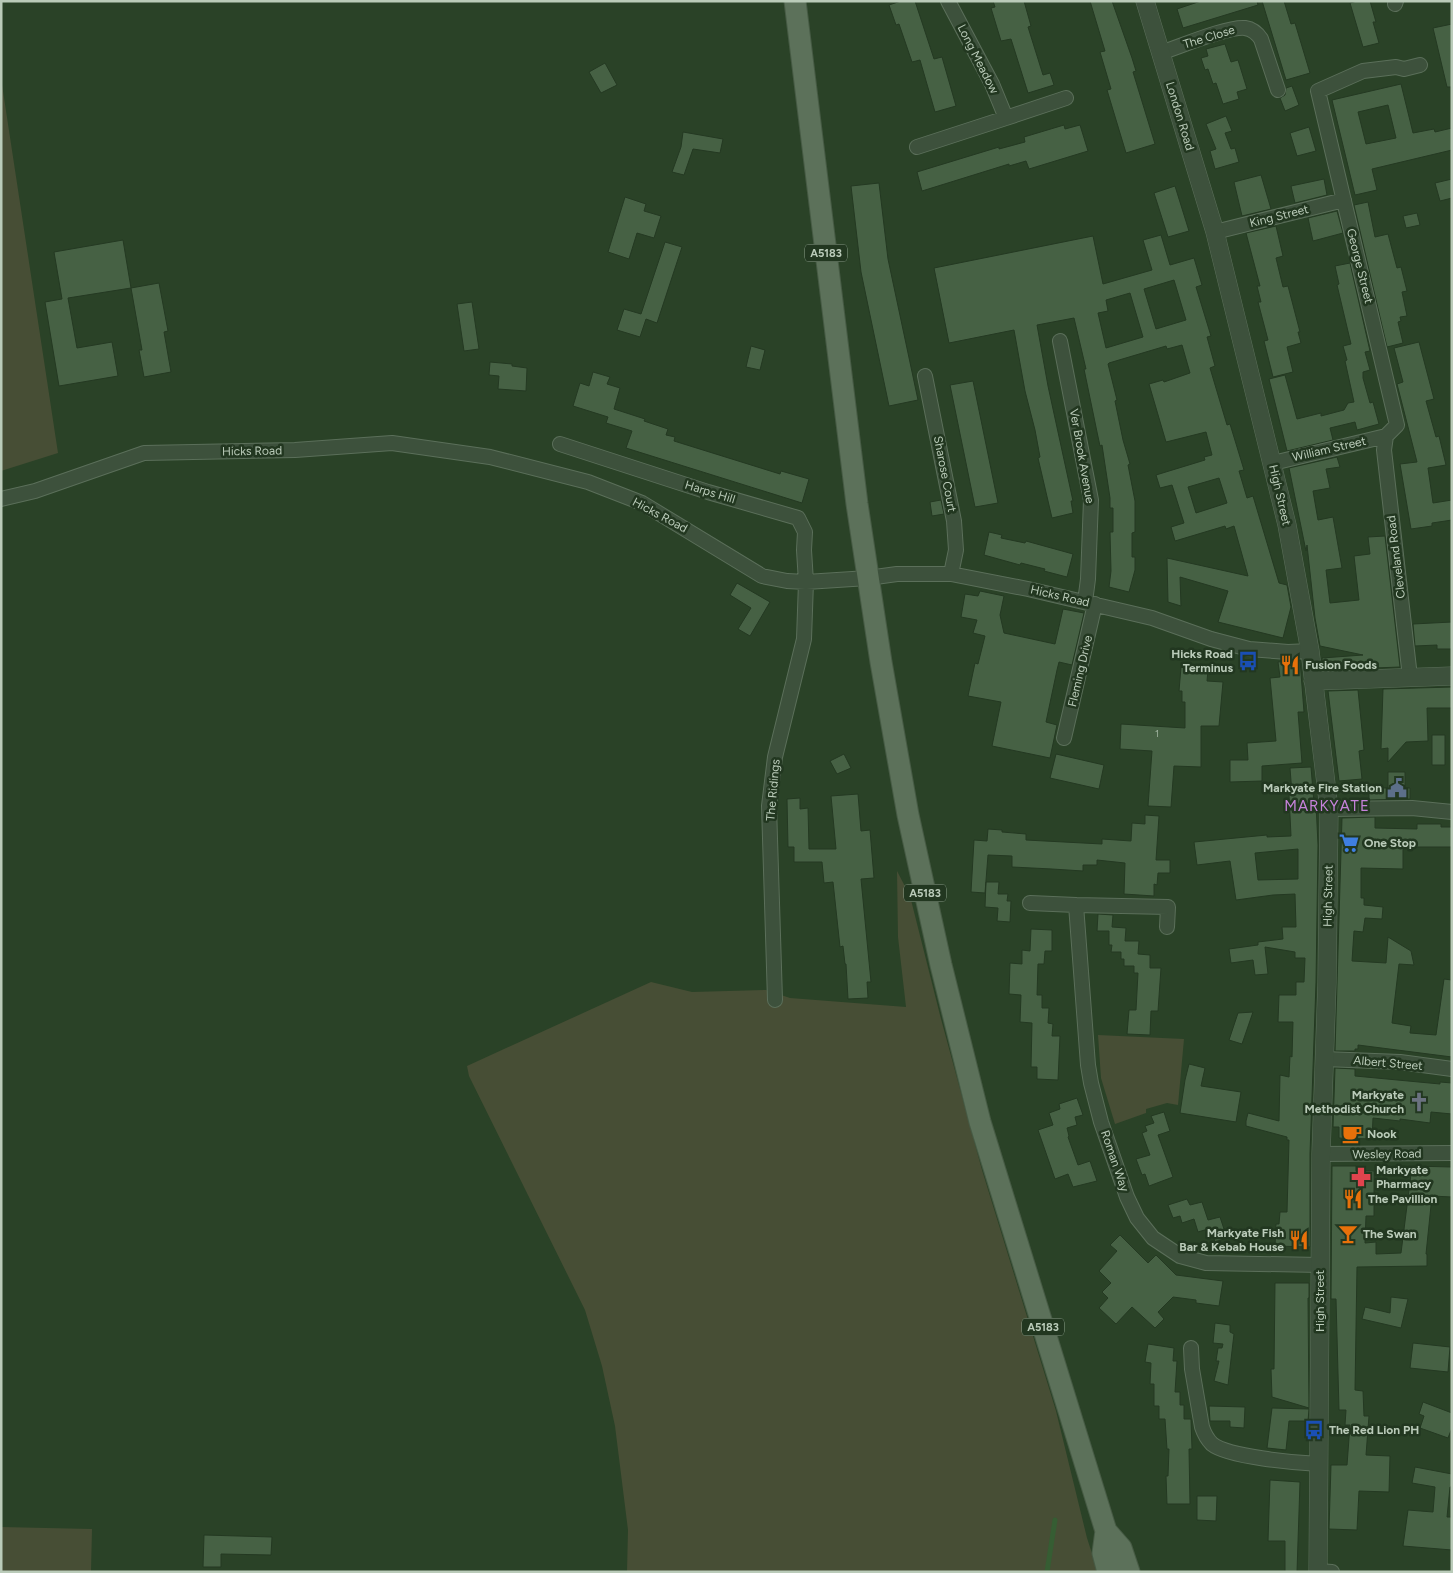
<svg xmlns="http://www.w3.org/2000/svg" width="1453" height="1573" font-family="Figtree,sans-serif">
<style>
.green{fill:#474e35}
.lines{fill:none;stroke-linecap:round;stroke-linejoin:round}
.stream{stroke:#365d33;stroke-width:5}
.building{fill:#466144;stroke:#243922;fill-rule:evenodd}
.minor-casing{stroke:#5b6f5a;stroke-width:16}
.tertiary-casing{stroke:#5b6f5a;stroke-width:19}
.primary-casing{stroke:#475b45;stroke-width:23}
.minor{stroke:#3d513c;stroke-width:14}
.tertiary{stroke:#3d513c;stroke-width:18}
.primary{stroke:#5c715a;stroke-width:21}
.labels{text-anchor:middle;stroke-width:5;stroke-linejoin:round;paint-order:stroke}
.number-label{font-size:10px;fill:#9db09c}
.shield{fill:#223720;stroke:#8c9f8b;stroke-width:1}
.shield-label{font-size:11px;font-weight:bold;fill:#bacbb9}
.street-label{font-size:12px;fill:#bacbb9;stroke:#223720}
.poi-label{font-size:12px;font-weight:bold;fill:#bacbb9;stroke:#223720;text-anchor:start}
.quarter-label{font-size:15px;letter-spacing:1px;fill:#c682da;stroke:#223720}
</style>
<rect width="100%" height="100%" fill="#2a4227"/>
<path class="green" d="M1,78L58,453L1,471Z
M897,871L910,896L941,1019L982,1170L1056,1411L1087,1538L1098,1572H627L628,1530L615,1426L602,1366L585,1310L469,1076L467,1066L651,982L692,992L766,990L790,998L906,1007L898,937Z
M1098,1035L1184,1039L1178,1105L1167,1103L1146,1109V1113L1115,1124L1101,1078Z
M1,1527L92,1529L91,1572H1Z"/>
<g class="lines">
<path class="stream" d="M1047,1572L1055,1520"/>
</g>
<path class="building" d="M901,1H915L934,59L942,57L956,106L935,112L920,60L912,62L899,24L896,25L889,5Z
M993,1H1024L1031,26L1028,27L1043,75L1050,73L1054,85L1028,93L1011,39L1001,41L991,8L995,7Z
M1090,1H1112L1132,58L1136,71L1133,72L1155,144L1126,153L1107,90L1111,89L1100,52L1105,51Z
M1201,1H1257L1258,5L1183,28L1177,9Z
M1262,1H1284L1291,24L1295,23L1310,73L1286,80Z
M1357,1H1370L1376,22H1373L1379,43L1363,47L1350,3Z
M1452,24V87H1447L1433,28Z
M1225,44L1231,62L1238,60L1247,89L1237,92L1239,99L1223,104L1216,83L1213,84L1208,69L1205,70L1201,58L1208,56L1206,49Z
M605,63L617,85L601,93L589,72Z
M1401,84L1413,133L1434,129L1435,132L1452,128V150L1372,169L1377,190L1355,195L1332,100ZM1388,105L1396,138L1366,144L1358,112Z
M1292,86L1299,105L1285,111L1280,98L1285,95L1286,88Z
M1226,116L1232,131L1225,133L1231,149L1235,148L1239,162L1215,169L1210,151L1216,149L1206,124Z
M1064,125L1065,129L1080,125L1088,151L1029,169L1026,161L1009,166V164L922,191L917,172L999,147V149L1025,142L1024,137Z
M1309,127L1316,151L1297,156L1290,133Z
M683,132L723,139L720,153L693,149L684,175L672,172L681,147Z
M1261,175L1271,209L1242,216L1234,182Z
M1324,179L1327,195L1295,203L1291,186Z
M1452,179V198L1440,201L1435,183Z
M879,183L888,259L918,400L889,406L861,272L851,186Z
M1175,186L1189,231L1168,237L1154,193Z
M625,197L646,204L644,211L661,216L654,238L637,233L629,259L608,252Z
M1368,202L1375,237L1388,234L1397,268L1401,267L1407,291L1402,292L1407,316L1400,317L1401,321L1398,322L1403,343L1387,347L1354,205Z
M1337,211L1343,233L1313,241L1308,218Z
M1417,213L1420,225L1406,228L1403,216Z
M1276,226L1283,256L1276,258L1283,287L1288,286L1300,332H1298L1301,343L1287,347L1293,372L1273,377L1264,341L1268,340L1258,302H1261L1257,286H1260L1246,233Z
M1161,235L1170,265L1194,258L1202,285L1196,287L1211,336L1207,337L1215,366L1210,368L1227,425L1230,424L1244,470L1239,471L1247,498L1253,496L1279,583L1287,585L1291,607L1283,638L1218,622L1228,591L1180,577L1181,606L1168,602L1167,558L1248,576L1234,526L1226,529L1225,526L1175,541L1171,527L1184,523L1172,485L1160,488L1156,475L1205,460L1204,457L1212,455L1206,432L1166,442L1149,384L1163,380L1164,382L1190,373L1182,345L1167,349L1166,346L1109,363L1108,364L1117,400L1115,401L1123,440L1130,464L1128,465L1135,501V532L1132,533V557H1135V570L1129,592L1109,587L1111,571L1110,532H1113V508H1110V498L1102,445L1100,446L1097,432L1084,369H1086L1074,318L1037,325L1048,386L1073,501H1071L1073,513L1052,518L1038,458L1040,457L1035,430L1025,391L1014,330L949,343L934,268L1093,236L1103,284L1152,270L1143,240ZM1174,280L1186,320L1156,329L1144,289ZM1130,293L1143,337L1106,348L1098,313L1108,311L1106,300ZM1219,478L1227,503L1196,513L1188,487Z
M123,240L131,288L68,298L77,348L112,342L118,376L59,386L45,302L62,299L54,252Z
M665,242L682,247L657,323L646,319L640,337L617,330L624,309L641,314Z
M1350,263L1370,351L1365,352L1370,370L1363,372V378L1370,403L1373,402L1379,424L1357,430L1355,422L1330,428L1333,440L1287,451L1269,379L1285,375L1297,419L1321,413V416L1344,410L1348,403L1354,402L1345,361L1347,360L1343,346L1351,344L1337,285L1339,284L1335,266Z
M159,283L168,331L164,332L171,372L144,377L139,350H142L131,288Z
M472,302L479,349L464,351L457,304Z
M1419,342L1434,399L1426,401L1436,437L1439,436L1446,465L1428,468L1433,503L1452,500V520L1432,523V526L1411,529L1400,464L1417,462L1397,384L1403,382L1394,348Z
M751,346L765,350L760,370L746,367Z
M490,362L512,364V366L527,368L526,391L498,389L499,376L489,375Z
M593,372L610,377L607,384L620,388L614,409L645,419L644,421L668,429L666,435L675,437L674,441L780,474L781,471L809,479L802,503L626,448L632,431L606,423L608,417L573,406L580,383L589,386Z
M973,381L998,503L975,507L950,385Z
M1337,457L1340,467L1326,469L1330,488L1313,491L1318,520L1333,517L1342,568L1326,570L1330,603L1359,600L1354,556L1370,554L1368,537L1385,536L1400,667L1323,670L1322,658L1363,655L1320,646L1315,618L1307,545L1306,551L1289,468Z
M941,500L944,514L932,516L930,502Z
M989,532L1002,535L1001,538L1025,543L1026,541L1073,554L1067,577L1044,571L1045,569L1021,563L1020,565L984,555Z
M737,583L770,602L750,636L738,629L751,608L730,595Z
M980,591L1004,596L1000,615L1004,633L1055,644L1063,609L1084,613L1072,665L1059,662L1057,670L1046,722L1057,725L1050,758L992,746L1001,702L968,696L975,663L978,664L985,636L973,633L977,620L961,617L965,594L978,596Z
M1452,622V649H1437V645L1415,646L1413,624Z
M1300,660L1304,712H1298L1302,763L1262,766V781L1230,782V760H1248L1247,743L1276,741L1270,678L1280,677L1278,662Z
M1181,667L1208,670L1207,681L1223,682L1219,726H1201V767L1174,766L1171,807L1148,806L1152,751L1120,749L1121,724L1185,728V702H1182V691H1179Z
M1452,687V708H1427L1428,741L1406,742L1388,762V748L1381,749L1383,689Z
M1358,690L1364,750L1359,751L1362,779L1339,781L1328,691Z
M1432,735H1445V765H1432Z
M844,754L851,768L837,774L830,761Z
M1056,754L1104,765L1099,789L1050,778Z
M1311,767L1314,803H1316L1318,845L1316,983L1310,1154V1247L1275,1246L1276,1224H1279L1280,1212H1287L1289,1140H1287V1137L1246,1126V1121L1248,1113L1279,1121L1280,1075L1289,1077L1290,1056L1292,1057L1293,1022H1278L1279,995H1296V982H1304L1305,958H1295V952L1265,947L1268,974L1255,975L1253,960L1231,963L1229,949L1258,945V942L1283,939L1282,927H1296L1295,894L1273,895L1236,900L1230,861L1197,865L1194,842L1267,835V837L1291,836L1289,795L1292,794L1290,768ZM1298,849V879L1258,880L1255,853Z
M1388,772H1405V788H1410V799L1369,800V788H1388Z
M858,794L861,831L870,830L874,878L861,879L871,982H867L868,998L848,999L846,964H845L843,946L840,947L833,882L824,883L822,862H794V847H788L787,799L800,798V809L808,808L809,849H836L831,796Z
M1145,815L1159,816L1156,860H1170V873H1158L1157,885L1154,884V896L1124,894L1125,863L1097,860V865H1083V871L1052,869L1012,867V856L988,855L985,893L971,892L974,840L987,841L988,829L1002,830V832L1026,834V840L1102,844V839L1131,841L1132,823L1145,824Z
M1375,817V828L1417,829V824H1441V827H1452V847H1403V869L1361,868V898H1364V905L1383,907L1382,919L1365,918L1363,932L1354,931L1352,961L1386,963L1388,937L1411,951L1414,965L1399,964L1392,1023L1411,1026L1410,1033L1436,1035L1444,979L1452,980V1057L1358,1045V1049H1355V1051H1335L1342,818Z
M986,882H999L998,894H1008L1007,901H1011L1010,922L997,921L998,908L985,907Z
M1098,914L1113,915L1112,927L1126,928L1125,941H1139L1138,954L1150,955V968H1161L1158,1011H1151L1150,1035L1127,1034L1129,1010H1136L1138,973H1134V966H1124V959H1121V952H1111L1112,945H1109V931H1097Z
M1031,929L1052,930V951H1045L1044,964H1038L1037,995H1042V1008H1049L1048,1023L1053,1024L1052,1036H1060L1058,1080L1037,1079V1067H1031L1032,1023L1020,1022L1021,995L1009,994L1010,963L1022,964V950L1030,951Z
M1253,1012L1242,1044L1229,1040L1238,1013Z
M1189,1064L1205,1068L1201,1086L1241,1092L1236,1122L1180,1113L1185,1080Z
M1335,1068L1355,1069V1076L1440,1084V1082L1452,1083V1114L1431,1112L1430,1123L1400,1119V1121L1373,1118L1372,1139L1339,1138V1127H1333Z
M1077,1098L1083,1115L1075,1117L1077,1125L1067,1128L1069,1136L1068,1137L1078,1165L1090,1161L1097,1181L1073,1187L1068,1174L1055,1179L1038,1130L1053,1125L1049,1113L1060,1109L1059,1104Z
M1164,1112L1170,1131L1158,1135L1173,1177L1149,1186L1145,1174L1142,1175L1136,1159L1150,1155L1142,1133L1147,1131L1145,1126L1154,1123L1151,1116Z
M1332,1166H1356V1171H1374V1216H1366L1365,1243L1376,1242V1254L1401,1253L1412,1166L1452,1167V1197L1432,1196L1426,1254H1427V1266L1357,1267L1355,1390L1363,1391L1364,1416H1369L1366,1455L1390,1456L1389,1492L1359,1491L1357,1530L1329,1529L1331,1465H1347L1350,1425H1345L1346,1410H1339L1336,1299H1331Z
M1187,1199L1190,1205L1202,1202L1208,1220L1220,1217L1227,1238L1215,1242L1211,1228L1198,1232L1194,1219L1182,1223L1180,1216L1173,1218L1168,1205Z
M1120,1235L1148,1263L1156,1255L1176,1275L1223,1281L1219,1306L1196,1303V1300L1173,1297L1158,1312L1164,1319L1155,1328L1132,1307L1116,1324L1099,1308L1108,1298L1102,1292L1111,1283L1099,1271L1117,1251L1110,1245Z
M1275,1283H1309V1298H1308L1309,1408L1272,1397L1271,1369H1274Z
M1391,1297L1408,1299L1401,1328L1362,1319L1365,1307L1390,1313Z
M1215,1323L1230,1325V1332L1234,1334L1228,1385L1214,1381L1219,1361H1216L1218,1348H1222L1223,1344L1213,1343Z
M1413,1343L1450,1347L1448,1372L1410,1368Z
M1148,1344L1174,1348L1173,1361H1177L1175,1392H1180V1405H1184V1419H1191L1192,1449H1189L1190,1504H1167L1166,1476H1168L1169,1449H1167L1165,1419H1159V1406H1154V1384H1150L1151,1363L1145,1362Z
M1423,1402L1452,1413V1428L1448,1438L1420,1428L1424,1416L1419,1414Z
M1209,1406L1245,1407L1244,1428L1230,1427V1421H1210Z
M1272,1408L1309,1409L1308,1421H1289L1286,1450L1267,1448Z
M1415,1467L1452,1474V1487H1450L1447,1517H1452V1550L1403,1546L1408,1510L1433,1512L1435,1487L1412,1483Z
M1270,1480L1300,1482L1297,1572H1285V1541H1268Z
M1197,1496H1217L1216,1521L1197,1520Z
M204,1535L272,1537L271,1555L221,1554V1567H203Z"/>
<g class="lines">
<defs>
<path id="minor" d="M1395,4L1396,1
M1160,53C1179,47 1228,26 1245,28C1252,29 1257,33 1261,39L1278,90
M1006,118L1066,98
M917,147L1006,118L992,84L948,1
M1215,232L1344,200
M1060,341L1091,500L1088,579L1085,602
M925,376L954,521L956,550L951,574
M1386,436L1384,450L1410,677
M560,444L708,492L798,518L805,532L804,550L806,582L804,639L775,757L769,806L775,1000
M1273,463L1386,436L1397,425L1318,91L1363,71L1396,67L1404,69L1420,65
M1,499L35,491L144,453L295,450L392,443L490,457L588,482L642,503L762,576L787,581L806,582L868,578L897,574H951L1028,589L1152,618L1211,639L1249,649L1288,652L1310,651
M1064,738L1095,604
M1329,809L1412,808L1452,812
M1030,903L1076,905
M1167,927L1168,907L1076,905L1088,1065L1091,1083L1101,1122L1127,1197L1137,1218L1153,1238L1180,1256L1206,1263L1320,1265
M1324,1059L1400,1062L1452,1069
M1321,1154L1452,1153
M1191,1348L1192,1369L1202,1427C1204,1433 1207,1439 1212,1444C1228,1457 1297,1463 1319,1464
M1318,1571L1332,1572"/>
<path id="tertiary" d="M1145,1L1215,232L1287,525L1310,651L1329,809L1327,983L1321,1154L1318,1572
M1313,681L1452,676"/>
<path id="primary" d="M795,1L857,504L881,662L908,815L941,965L980,1122L1106,1531L1121,1548L1129,1572
M1106,1531L1103,1553L1108,1572"/>
</defs>
<use href="#minor" class="minor-casing"/>
<use href="#tertiary" class="tertiary-casing"/>
<use href="#primary" class="primary-casing"/>
<use href="#minor" class="minor"/>
<use href="#tertiary" class="tertiary"/>
<use href="#primary" class="primary"/>
</g>
<defs>
<symbol id="bus-bare" viewBox="-9 -9 18 18"><path d="M-5-6H5V4H4V6H2V4H-2V6H-4V4H-5ZM-3.5-4V0h7V-4ZM-3.5 1.2v1.5H-2V1.2ZM2 1.2v1.5H3.5V1.2Z" fill="#1a4fb4" stroke="#223720" stroke-width="2.5" paint-order="stroke"/></symbol>
<symbol id="restaurant-bare" viewBox="-9 -9 18 18"><path d="M-5-6h1v4h1v-4h1v4h1v-4h1v5L-1.5 .5V6h-2V.5L-5-1ZM5-6V6H3V1.5H1.5Q1.5-4 5-6Z" fill="#e8710a" stroke="#223720" stroke-width="2.5" paint-order="stroke"/></symbol>
<symbol id="civic-bare" viewBox="-9 -9 18 18"><path d="M-.6-6.5H3V-4.5H.6V-3L4-1V1h2V6H-6V1h2V-1L-.6-3ZM-1.2 2.5V6h2.4V2.5Z" fill="#5c6f8a" stroke="#223720" stroke-width="2.5" paint-order="stroke"/></symbol>
<symbol id="supermarket-bare" viewBox="-9 -9 18 18"><path d="M-6-5.5h2.5l.6 2H6L4.5 2H-2.5L-4.4-4H-6ZM-1.5 3.2a1.3 1.3 0 1 0 .1 0ZM3 3.2a1.3 1.3 0 1 0 .1 0Z" fill="#3f7fe0" stroke="#223720" stroke-width="2.5" paint-order="stroke"/></symbol>
<symbol id="church-bare" viewBox="-9 -9 18 18"><path d="M-1.2-6h2.4v3.5h3.3v2.4h-3.3V6h-2.4V-.1h-3.3v-2.4h3.3Z" fill="#6b7280" stroke="#223720" stroke-width="2.5" paint-order="stroke"/></symbol>
<symbol id="cafe-bare" viewBox="-9 -9 18 18"><path d="M-5.5-4.5H6V0H3Q3 3.5 0 3.5H-2.5Q-5.5 3.5-5.5 0ZM3-3.2v2h1.7v-2ZM-6 4.5H4V6H-6Z" fill="#e8710a" stroke="#223720" stroke-width="2.5" paint-order="stroke"/></symbol>
<symbol id="pharmacy-bare" viewBox="-9 -9 18 18"><path d="M-2-6h4v4h4v4h-4v4h-4v-4h-4v-4h4Z" fill="#e0444e" stroke="#223720" stroke-width="2.5" paint-order="stroke"/></symbol>
<symbol id="bar-bare" viewBox="-9 -9 18 18"><path d="M-6-5H6L.8 .8V4.5H3.5V6h-7V4.5H-.8V.8Z" fill="#e8710a" stroke="#223720" stroke-width="2.5" paint-order="stroke"/></symbol>
</defs>
<g fill-rule="evenodd">
<use href="#bus-bare" x="1234" y="647" width="28" height="28"/>
<use href="#restaurant-bare" x="1276" y="651" width="28" height="28"/>
<use href="#civic-bare" x="1383" y="774" width="28" height="28"/>
<use href="#supermarket-bare" x="1335" y="829" width="28" height="28"/>
<use href="#church-bare" x="1405" y="1088" width="28" height="28"/>
<use href="#cafe-bare" x="1338" y="1120" width="28" height="28"/>
<use href="#pharmacy-bare" x="1347" y="1163" width="28" height="28"/>
<use href="#restaurant-bare" x="1339" y="1185" width="28" height="28"/>
<use href="#bar-bare" x="1334" y="1220" width="28" height="28"/>
<use href="#restaurant-bare" x="1285" y="1226" width="28" height="28"/>
<use href="#bus-bare" x="1300" y="1416" width="28" height="28"/>
</g>
<g class="labels">
<g class="number-label">
<text x="1157" y="737">1</text>
</g>
<g class="shield">
<rect x="805" y="244.5" width="42" height="17" rx="4"/>
<rect x="904" y="884.5" width="42" height="17" rx="4"/>
<rect x="1022" y="1318.5" width="42" height="17" rx="4"/>
</g>
<g class="shield-label">
<text x="826" y="257">A5183</text>
<text x="925" y="897">A5183</text>
<text x="1043" y="1331">A5183</text>
</g>
<g class="street-label">
<text transform="translate(1209 37) rotate(-17)" y="4">The Close</text>
<text transform="translate(978 59) rotate(63)" y="4">Long Meadow</text>
<text transform="translate(1180 116) rotate(73)" y="4">London Road</text>
<text transform="translate(1279 216) rotate(-14)" y="4">King Street</text>
<text transform="translate(1360 266) rotate(76)" y="4">George Street</text>
<text transform="translate(1329 449) rotate(-13)" y="4">William Street</text>
<text transform="translate(252 451) rotate(-1)" y="4">Hicks Road</text>
<text transform="translate(1082 456) rotate(80)" y="4">Ver Brook Avenue</text>
<text transform="translate(945 474) rotate(79)" y="4">Sharose Court</text>
<text transform="translate(710 492) rotate(17)" y="4">Harps Hill</text>
<text transform="translate(1280 495) rotate(77)" y="4">High Street</text>
<text transform="translate(660 515) rotate(28)" y="4">Hicks Road</text>
<text transform="translate(1396 557) rotate(-97)" y="4">Cleveland Road</text>
<text transform="translate(1060 596) rotate(13)" y="4">Hicks Road</text>
<text transform="translate(1080 671) rotate(-77)" y="4">Fleming Drive</text>
<text transform="translate(773 790) rotate(-85)" y="4">The Ridings</text>
<text transform="translate(1328 896) rotate(-89)" y="4">High Street</text>
<text transform="translate(1388 1063) rotate(5)" y="4">Albert Street</text>
<text transform="translate(1387 1154) rotate(-1)" y="4">Wesley Road</text>
<text transform="translate(1115 1161) rotate(71)" y="4">Roman Way</text>
<text transform="translate(1320 1301) rotate(-90)" y="4">High Street</text>
</g>
<g class="poi-label">
<text x="1233" y="658" text-anchor="end">Hicks Road<tspan x="1233" dy="14">Terminus</tspan></text>
<text x="1305" y="669">Fusion Foods</text>
<text x="1382" y="792" text-anchor="end">Markyate Fire Station</text>
<text x="1364" y="847">One Stop</text>
<text x="1404" y="1099" text-anchor="end">Markyate<tspan x="1404" dy="14">Methodist Church</tspan></text>
<text x="1367" y="1138">Nook</text>
<text x="1376" y="1174">Markyate<tspan x="1376" dy="14">Pharmacy</tspan></text>
<text x="1368" y="1203">The Pavillion</text>
<text x="1284" y="1237" text-anchor="end">Markyate Fish<tspan x="1284" dy="14">Bar &amp; Kebab House</tspan></text>
<text x="1363" y="1238">The Swan</text>
<text x="1329" y="1434">The Red Lion PH</text>
</g>
<g class="quarter-label">
<text x="1327" y="811">MARKYATE</text>
</g>
</g>
<rect width="1453" height="1573" fill="none" stroke="#bacbb9" stroke-width="5"/>
</svg>
